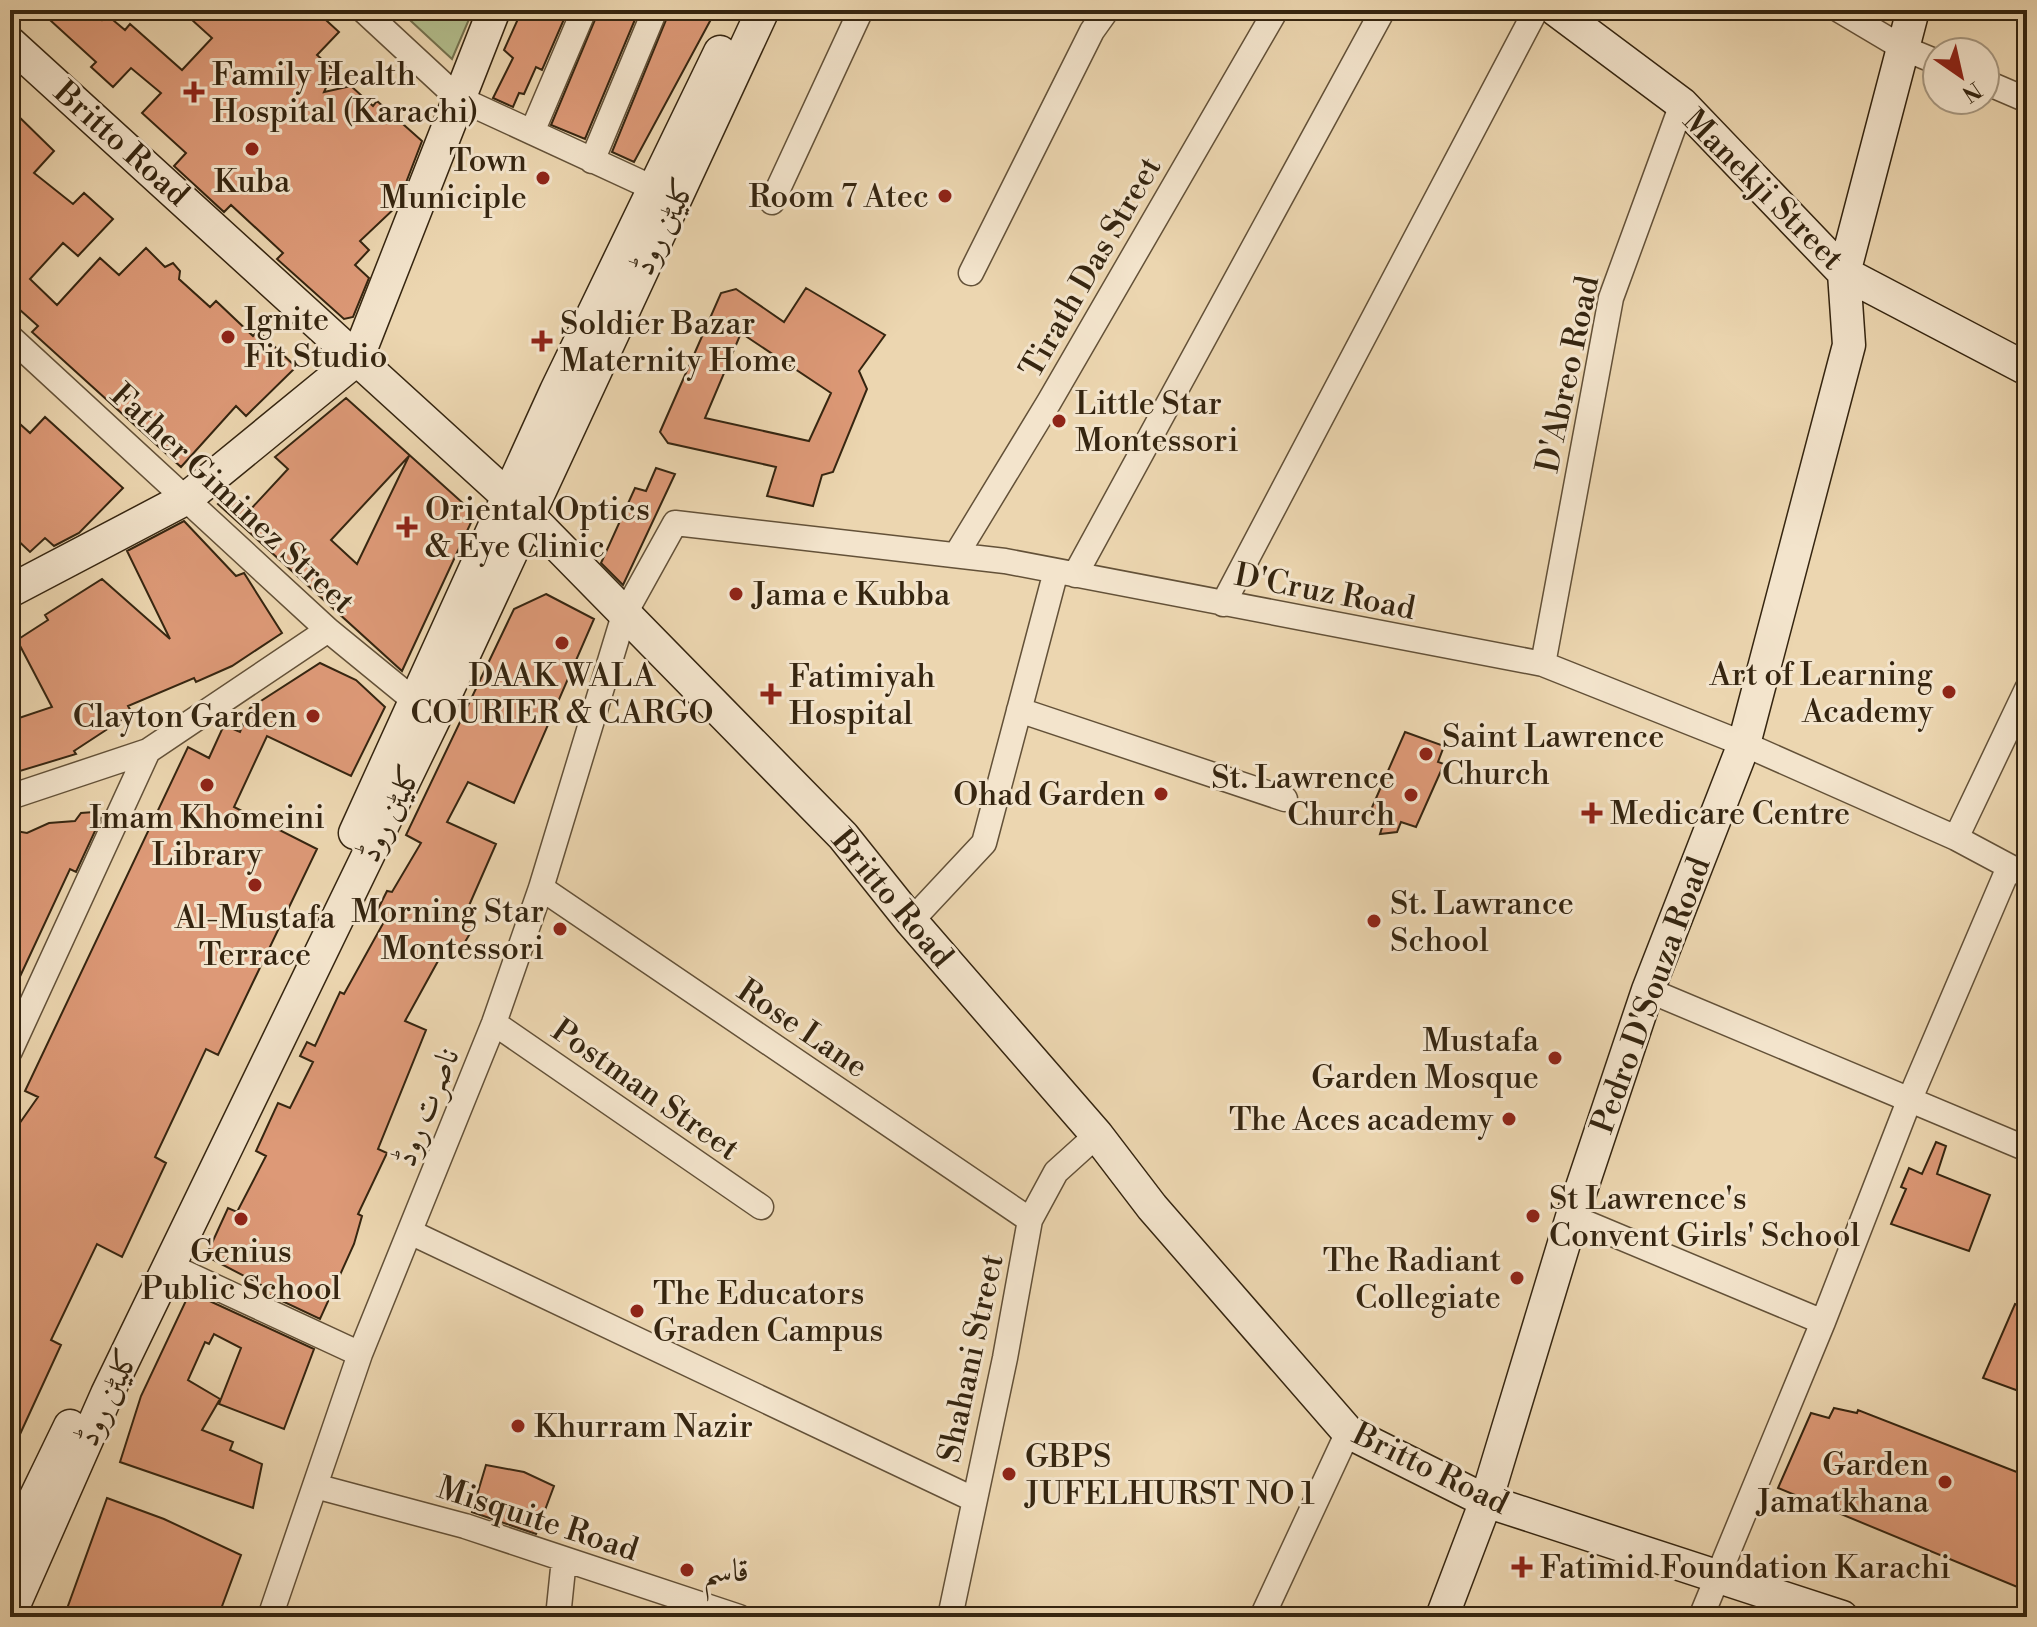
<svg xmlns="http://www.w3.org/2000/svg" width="2037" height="1627" font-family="'Libre Bodoni',Amiri,serif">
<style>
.green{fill:#b3bf8e;stroke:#74724f;stroke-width:2}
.building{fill:#d97;stroke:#352510;stroke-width:2;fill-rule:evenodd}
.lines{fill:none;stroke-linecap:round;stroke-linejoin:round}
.street-casing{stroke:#635138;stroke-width:27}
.secondary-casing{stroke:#352510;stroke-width:35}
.street{stroke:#f3e4cc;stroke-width:24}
.secondary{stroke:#f3e4cc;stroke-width:32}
.poi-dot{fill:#8f2418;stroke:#f3e4cc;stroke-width:3}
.labels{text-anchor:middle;stroke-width:6;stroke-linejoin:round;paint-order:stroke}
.poi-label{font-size:32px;fill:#352510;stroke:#f3e4cc;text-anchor:start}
.street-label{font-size:32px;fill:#352510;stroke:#f3e4cc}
</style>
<rect width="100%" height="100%" fill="#ecd6b0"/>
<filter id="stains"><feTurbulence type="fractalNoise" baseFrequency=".0025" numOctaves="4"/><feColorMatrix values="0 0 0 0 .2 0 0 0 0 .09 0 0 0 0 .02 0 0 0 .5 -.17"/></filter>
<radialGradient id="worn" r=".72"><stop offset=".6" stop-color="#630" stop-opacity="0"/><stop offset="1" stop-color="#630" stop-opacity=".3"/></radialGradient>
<path class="green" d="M399,10H473L452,59Z"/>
<path class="building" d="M39,10H92L102,20L107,15L125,30L130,24L182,70L212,38L181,10H315L339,32L317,55L334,70L324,92L351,86L373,106L377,101L422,141L397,206L360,241L369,250L355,265L369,278L353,317L344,319L277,259L283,253L231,205L224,212L174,166L186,153L142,113L161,93L131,68L113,87L91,67L96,62Z
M522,10H568L542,70L536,67L524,94L519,93L513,107L493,98L513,58L504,50Z
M599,10H639L585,139L551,125Z
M670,10H716L634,162L612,152Z
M10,108L54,151L34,173L73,204L84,193L113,219L78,256L63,243L30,279L57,305L100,258L119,275L146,248L165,267L173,263L180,271L179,279L210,307L216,301L253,336L258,331L296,367L246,416L236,406L181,467L32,332L38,326L10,301Z
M806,288L885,335L859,371L867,389L833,472L822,475L813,506L767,496L776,467L668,443L660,432L721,293L736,289L784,322ZM741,333L831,393L809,441L705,418Z
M346,398L475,514L402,671L218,504L232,493L249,511L288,469L275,457ZM409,456L357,564L331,540Z
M10,415L30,433L45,417L123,488L79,533L54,546L45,538L30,552L10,533Z
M656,468L675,474L623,585L601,563L635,488L646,491Z
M184,521L236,576L244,573L282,633L232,666L196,682L194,678L128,706L132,713L74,751L76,754L10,774V721L52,707L17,640L48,620L45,615L102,579L170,639L127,551Z
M546,594L594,619L514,803L468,782L447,822L496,844L464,917L475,925L455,959L443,952L405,1021L426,1030L378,1149L387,1153L358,1214L362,1216L354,1244L320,1319L265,1293L267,1288L206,1256L228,1208L237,1212L266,1156L256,1151L278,1103L290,1108L313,1062L300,1056L307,1042L315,1046L340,992L344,994L385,920L375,915L387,891L392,892L421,843L406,835L514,609Z
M320,663L356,680L385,707L351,776L267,736L234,807L317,849L218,1055L206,1049L155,1157L166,1163L122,1257L97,1244L51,1340L61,1345L10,1456V1137L38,1097L25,1091L188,747L209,758L224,725L240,732L250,708Z
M1405,732L1444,746L1438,762L1444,764L1416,827L1401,822L1397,832L1380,834L1385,818L1370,812Z
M94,812L102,816L76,872L70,869L10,998V830L27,833L49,823L75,821L81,813Z
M1936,1142L1946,1146L1937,1174L1990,1195L1969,1251L1891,1224L1906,1189L1901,1187L1909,1168L1922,1174Z
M190,1292L314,1349L284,1429L219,1404L241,1348L214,1334L209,1344L205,1342L188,1380L220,1399L202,1430L233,1442L230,1450L262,1464L253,1508L120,1462L141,1396Z
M2015,1304L2027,1309V1394L1983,1378Z
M1834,1408L1857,1413L1858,1410L2027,1476V1591L1778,1488L1811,1413L1829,1418Z
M486,1465L524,1472L554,1486L536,1534L472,1512Z
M107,1498L164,1519L241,1555L218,1617H64Z"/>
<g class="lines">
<defs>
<path id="street" d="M363,10L458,98L653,188
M1839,10L1903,48L1937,62
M1985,82L2027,100
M532,132L584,10
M592,161L655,10
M772,202L861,10
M971,273L1092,31L1107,10
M10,337L328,630L416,702
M956,555L1049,402L1276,10
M1075,575L1383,10
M1223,604L1536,10
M1543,664L1611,298L1682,104
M1019,710L1285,799
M10,797L148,751L328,630
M1956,838L2027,689
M541,888L1030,1220
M911,921L984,843L1056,571
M1648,990L2027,1149
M494,1023L761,1207
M10,1051L148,751
M1572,1217L1823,1322
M410,1232L973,1499
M170,1266L360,1354
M315,1486L465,1526L739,1617
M270,1617L360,1354L494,1023L541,888L624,615L675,523L1005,561L1543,664L1744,744L1956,838L2027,876
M558,1617L564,1559
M950,1617L1005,1358L1030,1220L1056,1172L1097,1135
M1262,1617L1348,1432
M1701,1617L1823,1322L1909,1101L2009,867"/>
<path id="secondary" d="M1556,10L1682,104L1844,273L2027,369
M10,43L527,514L843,836L911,921L1097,1135L1152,1207L1348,1432L1486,1501L1842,1617
M10,591L187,498L357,359L494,10
M355,833L556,391L720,52
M10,1550L70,1426
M10,1614L107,1394L435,717L763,10
M1442,1617L1486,1501L1572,1217L1648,990L1744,744L1849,345L1844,273L1913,10"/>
</defs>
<use href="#street" class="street-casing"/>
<use href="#secondary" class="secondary-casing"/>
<use href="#street" class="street"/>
<use href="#secondary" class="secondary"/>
</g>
<g class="poi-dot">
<path d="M190 80h8v8h8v8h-8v8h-8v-8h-8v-8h8z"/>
<circle cx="252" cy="149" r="8"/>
<circle cx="543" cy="178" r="8"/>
<circle cx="945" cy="196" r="8"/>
<circle cx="228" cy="337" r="8"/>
<path d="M538 329h8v8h8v8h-8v8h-8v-8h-8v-8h8z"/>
<circle cx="1059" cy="421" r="8"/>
<path d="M403 515h8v8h8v8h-8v8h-8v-8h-8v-8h8z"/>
<circle cx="736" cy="594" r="8"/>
<circle cx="562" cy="643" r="8"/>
<circle cx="1949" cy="692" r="8"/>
<path d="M767 682h8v8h8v8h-8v8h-8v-8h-8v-8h8z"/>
<circle cx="313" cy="716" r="8"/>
<circle cx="1426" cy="754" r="8"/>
<circle cx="207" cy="785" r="8"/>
<circle cx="1161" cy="794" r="8"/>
<circle cx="1411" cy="795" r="8"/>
<path d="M1588 801h8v8h8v8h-8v8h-8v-8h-8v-8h8z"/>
<circle cx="255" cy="885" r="8"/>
<circle cx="1374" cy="921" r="8"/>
<circle cx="560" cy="929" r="8"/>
<circle cx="1555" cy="1058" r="8"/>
<circle cx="1509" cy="1119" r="8"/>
<circle cx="1533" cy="1216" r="8"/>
<circle cx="241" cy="1219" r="8"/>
<circle cx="1517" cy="1278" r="8"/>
<circle cx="637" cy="1311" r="8"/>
<circle cx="518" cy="1426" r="8"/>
<circle cx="1009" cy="1474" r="8"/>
<circle cx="1945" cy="1482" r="8"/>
<path d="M1518 1555h8v8h8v8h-8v8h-8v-8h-8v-8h8z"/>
<circle cx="687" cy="1570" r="8"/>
</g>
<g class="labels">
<g class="poi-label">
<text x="212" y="85">Family Health<tspan x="212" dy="37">Hospital (Karachi)</tspan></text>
<text x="527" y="171" text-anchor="end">Town<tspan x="527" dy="37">Municiple</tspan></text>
<text x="252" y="192" text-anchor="middle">Kuba</text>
<text x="929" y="207" text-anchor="end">Room 7 Atec</text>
<text x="244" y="330">Ignite<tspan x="244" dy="37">Fit Studio</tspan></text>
<text x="560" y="334">Soldier Bazar<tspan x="560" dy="37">Maternity Home</tspan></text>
<text x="1075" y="414">Little Star<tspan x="1075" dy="37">Montessori</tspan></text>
<text x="425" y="520">Oriental Optics<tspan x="425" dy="37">&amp; Eye Clinic</tspan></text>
<text x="752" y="605">Jama e Kubba</text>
<text x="1933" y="685" text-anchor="end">Art of Learning<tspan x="1933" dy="37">Academy</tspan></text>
<text x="562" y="686" text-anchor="middle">DAAK WALA<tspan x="562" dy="37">COURIER &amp; CARGO</tspan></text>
<text x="789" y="687">Fatimiyah<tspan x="789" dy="37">Hospital</tspan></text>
<text x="297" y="727" text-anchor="end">Clayton Garden</text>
<text x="1442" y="747">Saint Lawrence<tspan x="1442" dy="37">Church</tspan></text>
<text x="1395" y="788" text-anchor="end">St. Lawrence<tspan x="1395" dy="37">Church</tspan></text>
<text x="1145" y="805" text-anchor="end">Ohad Garden</text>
<text x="1610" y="824">Medicare Centre</text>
<text x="207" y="828" text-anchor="middle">Imam Khomeini<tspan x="207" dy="37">Library</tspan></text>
<text x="1390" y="914">St. Lawrance<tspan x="1390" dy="37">School</tspan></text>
<text x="544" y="922" text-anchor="end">Morning Star<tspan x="544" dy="37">Montessori</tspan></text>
<text x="255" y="928" text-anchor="middle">Al-Mustafa<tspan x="255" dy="37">Terrace</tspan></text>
<text x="1539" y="1051" text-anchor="end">Mustafa<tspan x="1539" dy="37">Garden Mosque</tspan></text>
<text x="1493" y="1130" text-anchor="end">The Aces academy</text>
<text x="1549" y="1209">St Lawrence's<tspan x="1549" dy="37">Convent Girls' School</tspan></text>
<text x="241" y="1262" text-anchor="middle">Genius<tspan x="241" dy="37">Public School</tspan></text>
<text x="1501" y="1271" text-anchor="end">The Radiant<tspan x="1501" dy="37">Collegiate</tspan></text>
<text x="653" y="1304">The Educators<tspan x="653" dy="37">Graden Campus</tspan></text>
<text x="534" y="1437">Khurram Nazir</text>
<text x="1025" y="1467">GBPS<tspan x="1025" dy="37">JUFELHURST NO 1</tspan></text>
<text x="1929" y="1475" text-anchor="end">Garden<tspan x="1929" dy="37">Jamatkhana</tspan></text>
<text x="1540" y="1578">Fatimid Foundation Karachi</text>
<text x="703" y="1581">قاسم</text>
</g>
<g class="street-label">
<text transform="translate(122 143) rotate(42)" y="11">Britto Road</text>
<text transform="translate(1764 189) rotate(45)" y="11">Manekji Street</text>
<text transform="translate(663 226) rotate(-64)" y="11">کلیٹن روڈ</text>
<text transform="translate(1090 267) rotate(-60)" y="11">Tirath Das Street</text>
<text transform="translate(1567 374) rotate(-78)" y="11">D'Abreo Road</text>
<text transform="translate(233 498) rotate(43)" y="11">Father Giminez Street</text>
<text transform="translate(1325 591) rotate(11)" y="11">D'Cruz Road</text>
<text transform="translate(389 813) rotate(-64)" y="11">کلیٹن روڈ</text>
<text transform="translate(893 898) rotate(50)" y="11">Britto Road</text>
<text transform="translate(1650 995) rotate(-70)" y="11">Pedro D'Souza Road</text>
<text transform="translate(803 1028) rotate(34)" y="11">Rose Lane</text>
<text transform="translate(646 1089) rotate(35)" y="11">Postman Street</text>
<text transform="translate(426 1107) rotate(-68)" y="11">ناصرت روڈ</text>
<text transform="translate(970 1358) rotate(-78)" y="11">Shahani Street</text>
<text transform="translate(107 1397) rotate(-65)" y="11">کلیٹن روڈ</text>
<text transform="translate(1431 1468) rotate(26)" y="11">Britto Road</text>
<text transform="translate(538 1518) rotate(18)" y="11">Misquite Road</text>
</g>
</g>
<rect width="2037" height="1627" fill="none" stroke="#ecd6b0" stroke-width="40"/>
<rect x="12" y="12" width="2013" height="1603" fill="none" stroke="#352510" stroke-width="4"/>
<rect x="20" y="20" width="1997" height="1587" fill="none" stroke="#352510" stroke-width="2"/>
<g transform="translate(1961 76) rotate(146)"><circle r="38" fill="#f3e4cc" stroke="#a79881" stroke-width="2"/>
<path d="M0-6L14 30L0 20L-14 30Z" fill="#8f2418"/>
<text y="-12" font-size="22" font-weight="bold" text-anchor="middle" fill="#352510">N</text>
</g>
<rect width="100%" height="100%" filter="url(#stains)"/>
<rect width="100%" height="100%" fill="url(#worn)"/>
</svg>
